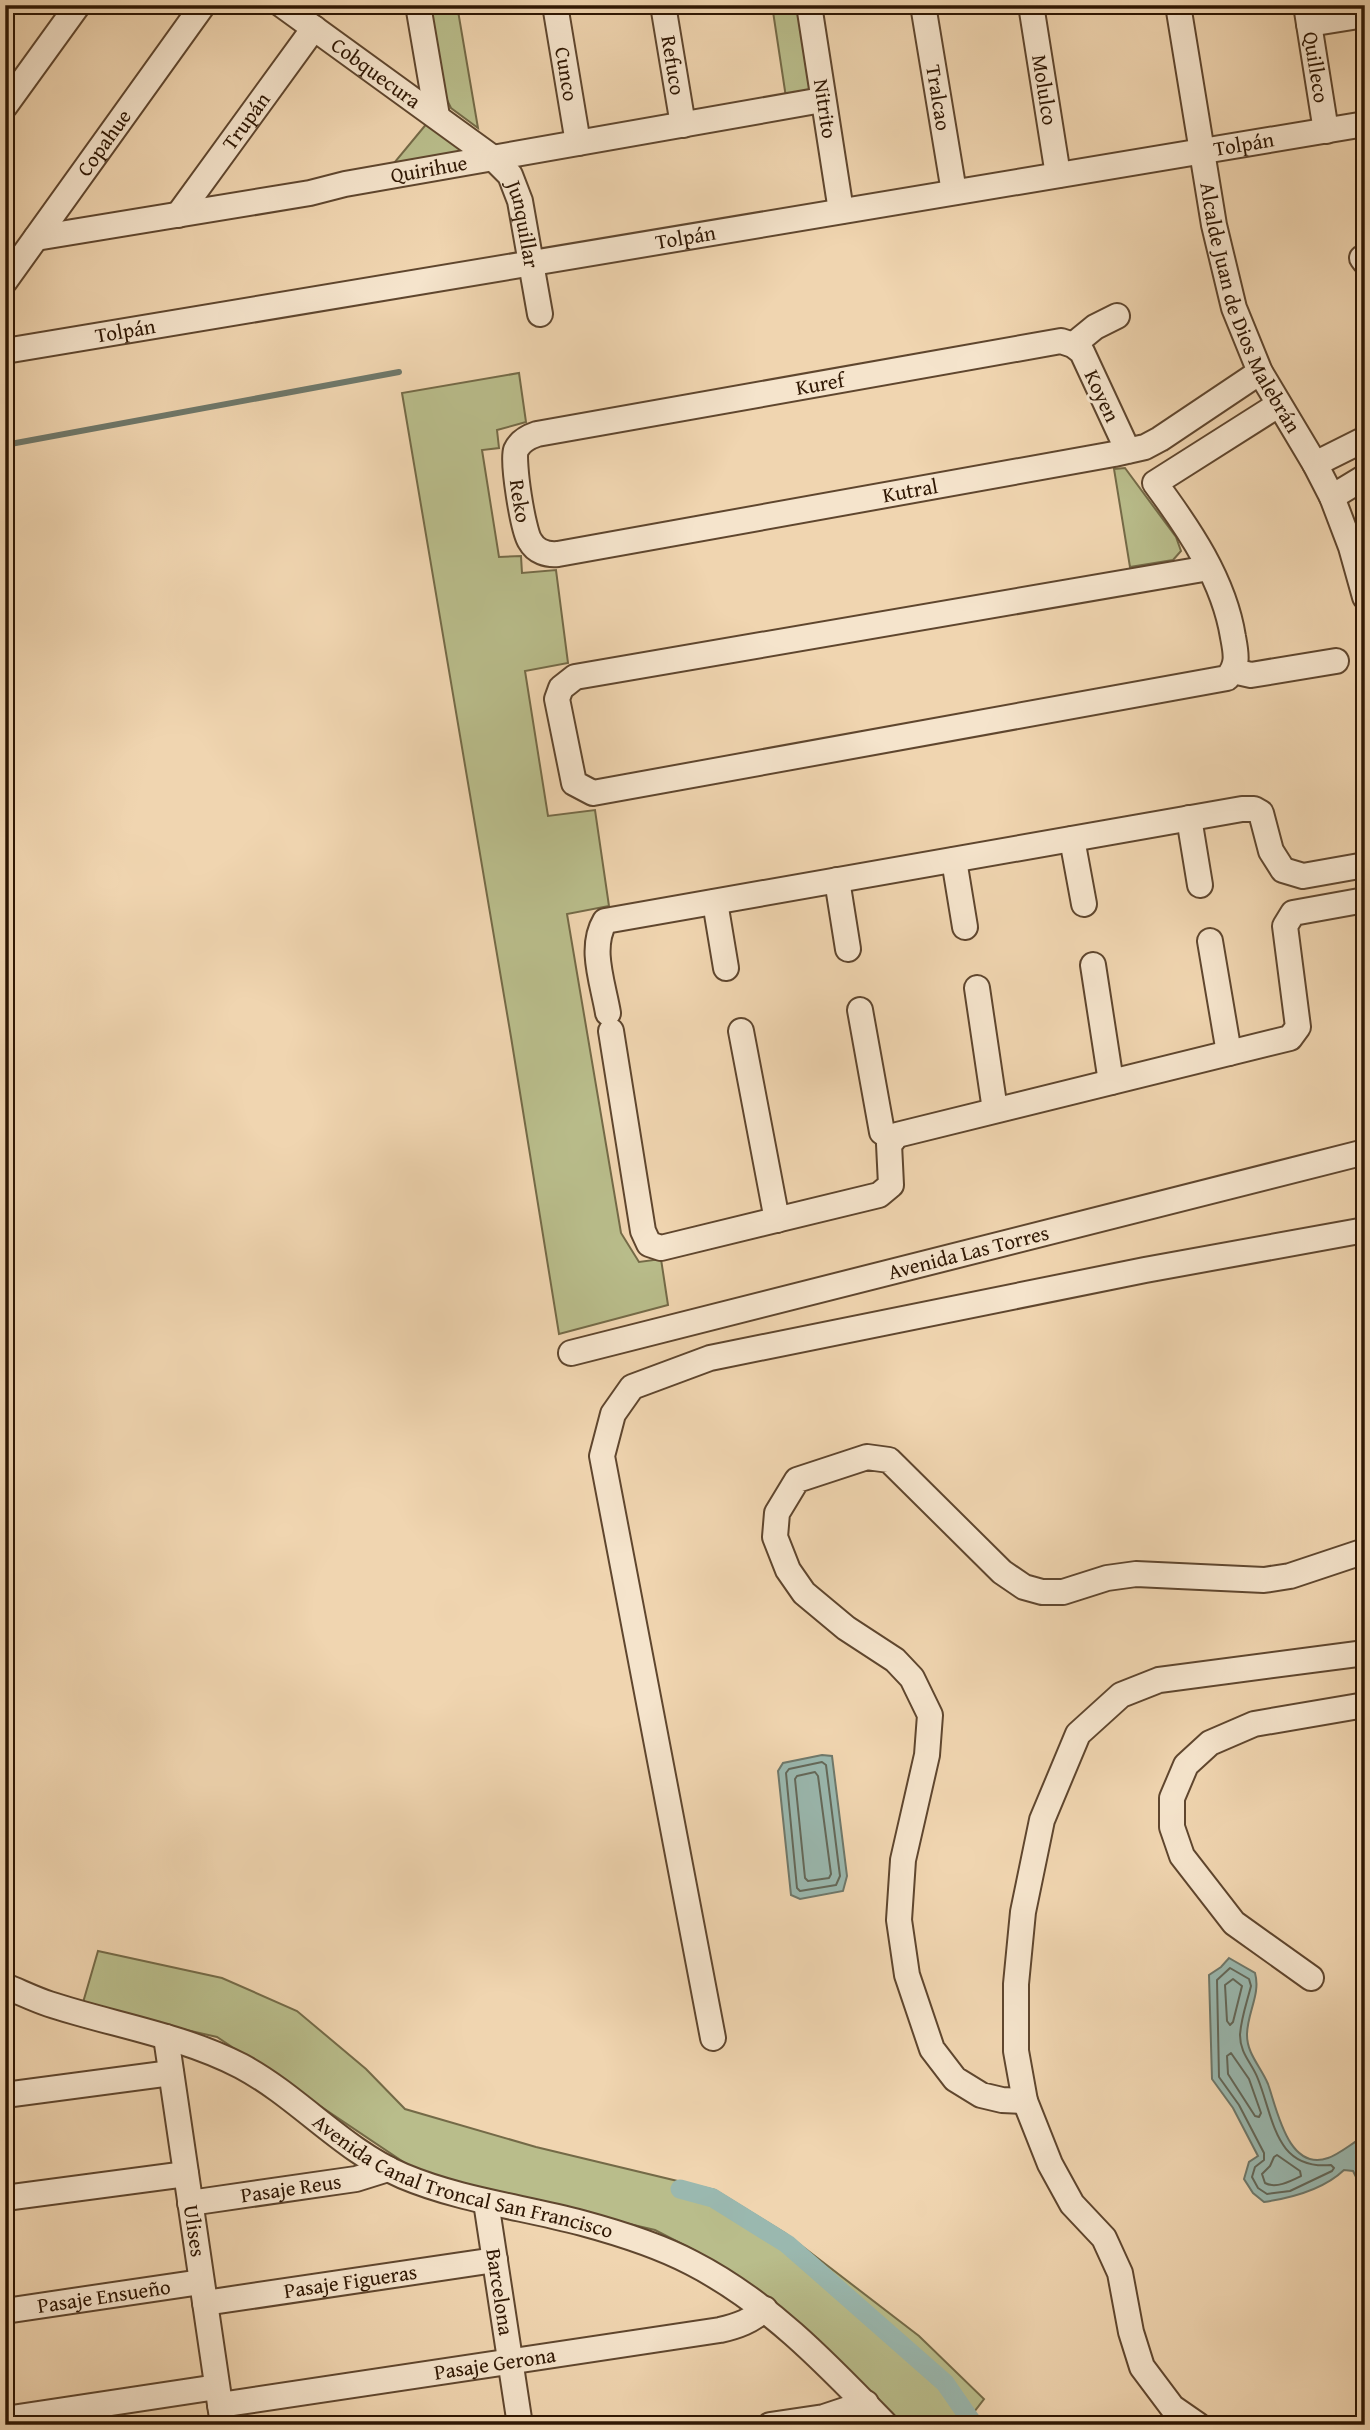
<svg xmlns="http://www.w3.org/2000/svg" width="1370" height="2430" font-family="'Gentium Book Plus',serif">
<style>
.green{fill:#b9bd8b;stroke:#746a47;stroke-width:2}
.water{fill:#9ab8af;stroke:#6f786a;stroke-width:2}
.lines{fill:none;stroke-linecap:round;stroke-linejoin:round}
.shore{stroke:#646859;stroke-width:2}
.stream{stroke:#6f786a;stroke-width:6}
.canal{stroke:#9ab8af;stroke-width:19}
.minor-casing{stroke:#5f462e;stroke-width:28}
.minor{stroke:#f5e4cc;stroke-width:24}
.labels{text-anchor:middle;stroke-width:6;stroke-linejoin:round;paint-order:stroke}
.street-label{font-size:21px;fill:#2f1703;stroke:#f5e4cc}
</style>
<rect width="100%" height="100%" fill="#f0d5b0"/>
<filter id="stains"><feTurbulence type="fractalNoise" baseFrequency=".00286" numOctaves="4"/><feColorMatrix values="0 0 0 0 .2 0 0 0 0 .09 0 0 0 0 .02 0 0 0 .5 -.17"/></filter>
<radialGradient id="worn" r=".72"><stop offset=".6" stop-color="#630" stop-opacity="0"/><stop offset="1" stop-color="#630" stop-opacity=".3"/></radialGradient>
<path class="green" d="M430,5H457L478,128L451,108L444,94Z
M772,5H816L815,100L787,104Z
M428,122L465,152L394,163Z
M519,373L526,422L497,430L499,448L482,450L499,557L521,556L522,573L556,570L568,663L525,671L548,816L595,810L609,906L567,914L621,1233L639,1262L661,1259L668,1305L559,1334L511,1037L402,393Z
M1125,468L1176,537L1181,551L1173,560L1130,567L1114,469Z
M98,1951L222,1978L297,2011L366,2069L405,2109L536,2147L715,2190L785,2233L919,2336L984,2399L964,2425H902L842,2367L696,2251L655,2230L453,2183L411,2167L217,2037L82,2006Z"/>
<path class="water" d="M822,1755L832,1756L847,1876L843,1891L800,1899L791,1895L778,1771L783,1763Z
M1229,1958L1255,1973C1261,1994 1247,2013 1247,2035C1247,2054 1261,2067 1268,2084C1277,2109 1288,2172 1328,2158C1340,2154 1353,2142 1365,2136V2182L1359,2183L1353,2171L1344,2170C1323,2190 1291,2198 1264,2202L1253,2193L1244,2179L1249,2162L1258,2156L1233,2108L1212,2079L1209,1975L1221,1967Z"/>
<g class="lines">
<path class="shore" d="M822,1762L826,1765L840,1876L836,1885L800,1891L797,1888L786,1773L789,1769Z
M815,1772L818,1776L831,1874L829,1878L808,1881L805,1878L795,1779L797,1776Z
M1230,1968L1249,1979L1251,1986C1247,2002 1241,2018 1240,2035C1240,2054 1252,2063 1258,2079C1274,2119 1275,2170 1331,2165L1334,2168L1332,2171L1290,2191L1267,2194L1258,2188L1252,2177L1255,2167L1264,2160V2153L1239,2105L1219,2077L1217,1980Z
M1233,1979L1242,1986L1233,2022L1230,2025L1227,2021L1225,1985Z
M1231,2053L1249,2079L1261,2113L1259,2117L1255,2116L1228,2074L1227,2056Z
M1277,2155L1300,2171L1301,2176C1291,2181 1276,2189 1265,2183L1262,2174L1270,2166L1274,2157Z"/>
<path class="stream" d="M5,445L399,372"/>
<path class="canal" d="M680,2189L713,2198L787,2244L945,2383L974,2425"/>
<defs>
<g id="minor">
<path id="s1" d="M282,5L493,158L510,175L520,201L540,314"/>
<path d="M418,5L437,116"/>
<path id="s2" d="M555,5L578,143"/>
<path id="s3" d="M663,5L683,125"/>
<path id="s4" d="M809,5L841,211"/>
<path id="s5" d="M923,5L954,192"/>
<path id="s6" d="M1031,5L1058,175"/>
<path id="s7" d="M1178,5L1214,225L1234,308L1260,372L1315,464L1332,497L1351,547L1365,597"/>
<path id="s8" d="M1306,5L1326,131"/>
<path d="M1309,24L1365,15"/>
<path d="M5,106L78,5"/>
<path id="s9" d="M178,215L314,28"/>
<path id="s10" d="M36,238L310,193L345,184L822,100"/>
<path d="M1362,258L1365,262"/>
<path id="s11" d="M5,281L203,5"/>
<path d="M1073,345L1095,327L1117,316"/>
<path id="s12" d="M5,351L1365,124"/>
<path id="s13" d="M1128,451L1082,352L1073,345L1061,341L537,434C528,437 520,441 516,450C512,461 523,531 530,541C536,552 547,555 558,554L1114,454L1145,447L1160,439L1260,372"/>
<path d="M1315,464L1365,439"/>
<path d="M1332,497L1365,477"/>
<path d="M1209,568L575,677L561,688L557,699L574,783L593,793L1227,678C1239,665 1236,653 1233,637C1224,580 1189,529 1155,483L1278,405"/>
<path d="M1233,671L1251,675L1336,661"/>
<path d="M1189,818L1200,885"/>
<path d="M1072,839L1084,904"/>
<path d="M954,860L965,927"/>
<path d="M837,880L848,949"/>
<path d="M715,902L726,968"/>
<path d="M1210,941L1229,1053"/>
<path d="M1093,965L1111,1082"/>
<path d="M977,988L995,1110"/>
<path d="M860,1010L882,1132L893,1140"/>
<path d="M608,1013C603,983 589,948 605,921L1242,809H1254L1261,813L1271,851L1283,870L1303,876L1365,865"/>
<path d="M611,1031L643,1231L649,1244L661,1248L879,1195L891,1185L889,1144L897,1135L1290,1038L1298,1027L1285,926L1293,913L1365,900"/>
<path d="M741,1031L777,1220"/>
<path id="s14" d="M571,1353L1365,1152"/>
<path d="M1311,1978L1234,1923L1182,1856L1172,1827V1798L1186,1765L1210,1743L1254,1724L1365,1705"/>
<path id="s15" d="M5,1986C20,1992 34,1999 49,2004C113,2025 181,2035 241,2066C299,2097 342,2150 403,2176C460,2200 522,2207 582,2223C619,2233 658,2245 692,2263C768,2302 827,2364 886,2425"/>
<path id="s16" d="M166,2037L223,2425"/>
<path d="M713,2038L602,1456L613,1414L632,1387L710,1358L1145,1270L1365,1230"/>
<path d="M5,2095L171,2073"/>
<path d="M1025,2101L1002,2100L981,2095L955,2079L932,2049L907,1975L899,1920L903,1860L927,1755L930,1715L912,1678L895,1660L846,1628L804,1593L788,1570L775,1537L777,1513L797,1480L867,1457L889,1460L1002,1572L1024,1587L1042,1592H1063L1107,1578L1136,1574L1264,1580L1290,1576L1365,1551"/>
<path d="M5,2198L186,2174"/>
<path id="s17" d="M486,2202L520,2425"/>
<path id="s18" d="M190,2203L356,2179L388,2169"/>
<path id="s19" d="M205,2303L495,2260"/>
<path id="s20" d="M5,2311L201,2282"/>
<path id="s21" d="M220,2405L720,2330C738,2326 751,2321 765,2309"/>
<path d="M5,2419L217,2387"/>
<path d="M770,2425L824,2417L866,2403"/>
<path d="M1198,2425L1172,2407L1142,2367L1131,2332L1120,2273L1104,2238L1072,2204L1050,2164L1025,2101L1016,2051V1984L1023,1912L1042,1820L1078,1734L1121,1695L1159,1680L1365,1653"/>
</g>
</defs>
<use href="#minor" class="minor-casing"/>
<use href="#minor" class="minor"/>
</g>
<g class="labels">
<g class="street-label">
<text dy="7" stroke="none"><textPath href="#s3" startOffset="61">Refuco</textPath></text>
<text dy="7" stroke="none"><textPath href="#s8" startOffset="63">Quilleco</textPath></text>
<text dy="7" stroke="none"><textPath href="#s1" startOffset="116">Cobquecura</textPath></text>
<text dy="7" stroke="none"><textPath href="#s2" startOffset="70">Cunco</textPath></text>
<text dy="7" stroke="none"><textPath href="#s6" startOffset="86">Molulco</textPath></text>
<text dy="7" stroke="none"><textPath href="#s5" startOffset="94">Tralcao</textPath></text>
<text dy="7" stroke="none"><textPath href="#s4" startOffset="105">Nitrito</textPath></text>
<text dy="7" stroke="none"><textPath href="#s9" startOffset="116">Trupán</textPath></text>
<text dy="7" stroke="none"><textPath href="#s11" startOffset="170">Copahue</textPath></text>
<text dy="7" stroke="none"><textPath href="#s12" startOffset="1256">Tolpán</textPath></text>
<text dy="7" stroke="none"><textPath href="#s10" startOffset="399">Quirihue</textPath></text>
<text dy="7" stroke="none"><textPath href="#s1" startOffset="336">Junquillar</textPath></text>
<text dy="7" stroke="none"><textPath href="#s12" startOffset="690">Tolpán</textPath></text>
<text dy="7" stroke="none"><textPath href="#s7" startOffset="313">Alcalde Juan de Dios Malebrán</textPath></text>
<text dy="7" stroke="none"><textPath href="#s12" startOffset="122">Tolpán</textPath></text>
<text transform="translate(820 384) rotate(-10)" y="7">Kuref</text>
<text transform="translate(1102 396) rotate(65)" y="7">Koyen</text>
<text dy="7" stroke="none"><textPath href="#s13" startOffset="1176">Kutral</textPath></text>
<text dy="7" stroke="none"><textPath href="#s13" startOffset="744">Reko</textPath></text>
<text dy="7" stroke="none"><textPath href="#s14" startOffset="410">Avenida Las Torres</textPath></text>
<text dy="7" stroke="none"><textPath href="#s15" startOffset="502">Avenida Canal Troncal San Francisco</textPath></text>
<text dy="7" stroke="none"><textPath href="#s18" startOffset="102">Pasaje Reus</textPath></text>
<text dy="7" stroke="none"><textPath href="#s16" startOffset="196">Ulises</textPath></text>
<text dy="7" stroke="none"><textPath href="#s19" startOffset="147">Pasaje Figueras</textPath></text>
<text dy="7" stroke="none"><textPath href="#s17" startOffset="91">Barcelona</textPath></text>
<text dy="7" stroke="none"><textPath href="#s20" startOffset="100">Pasaje Ensueño</textPath></text>
<text dy="7" stroke="none"><textPath href="#s21" startOffset="278">Pasaje Gerona</textPath></text>
</g>
</g>
<rect width="1370" height="2430" fill="none" stroke="#f0d5b0" stroke-width="28"/>
<rect x="7" y="7" width="1356" height="2416" fill="none" stroke="#2f1703" stroke-width="3.5"/>
<rect x="14" y="14" width="1342" height="2402" fill="none" stroke="#2f1703" stroke-width="2"/>
<rect width="100%" height="100%" filter="url(#stains)"/>
<rect width="100%" height="100%" fill="url(#worn)"/>
</svg>
